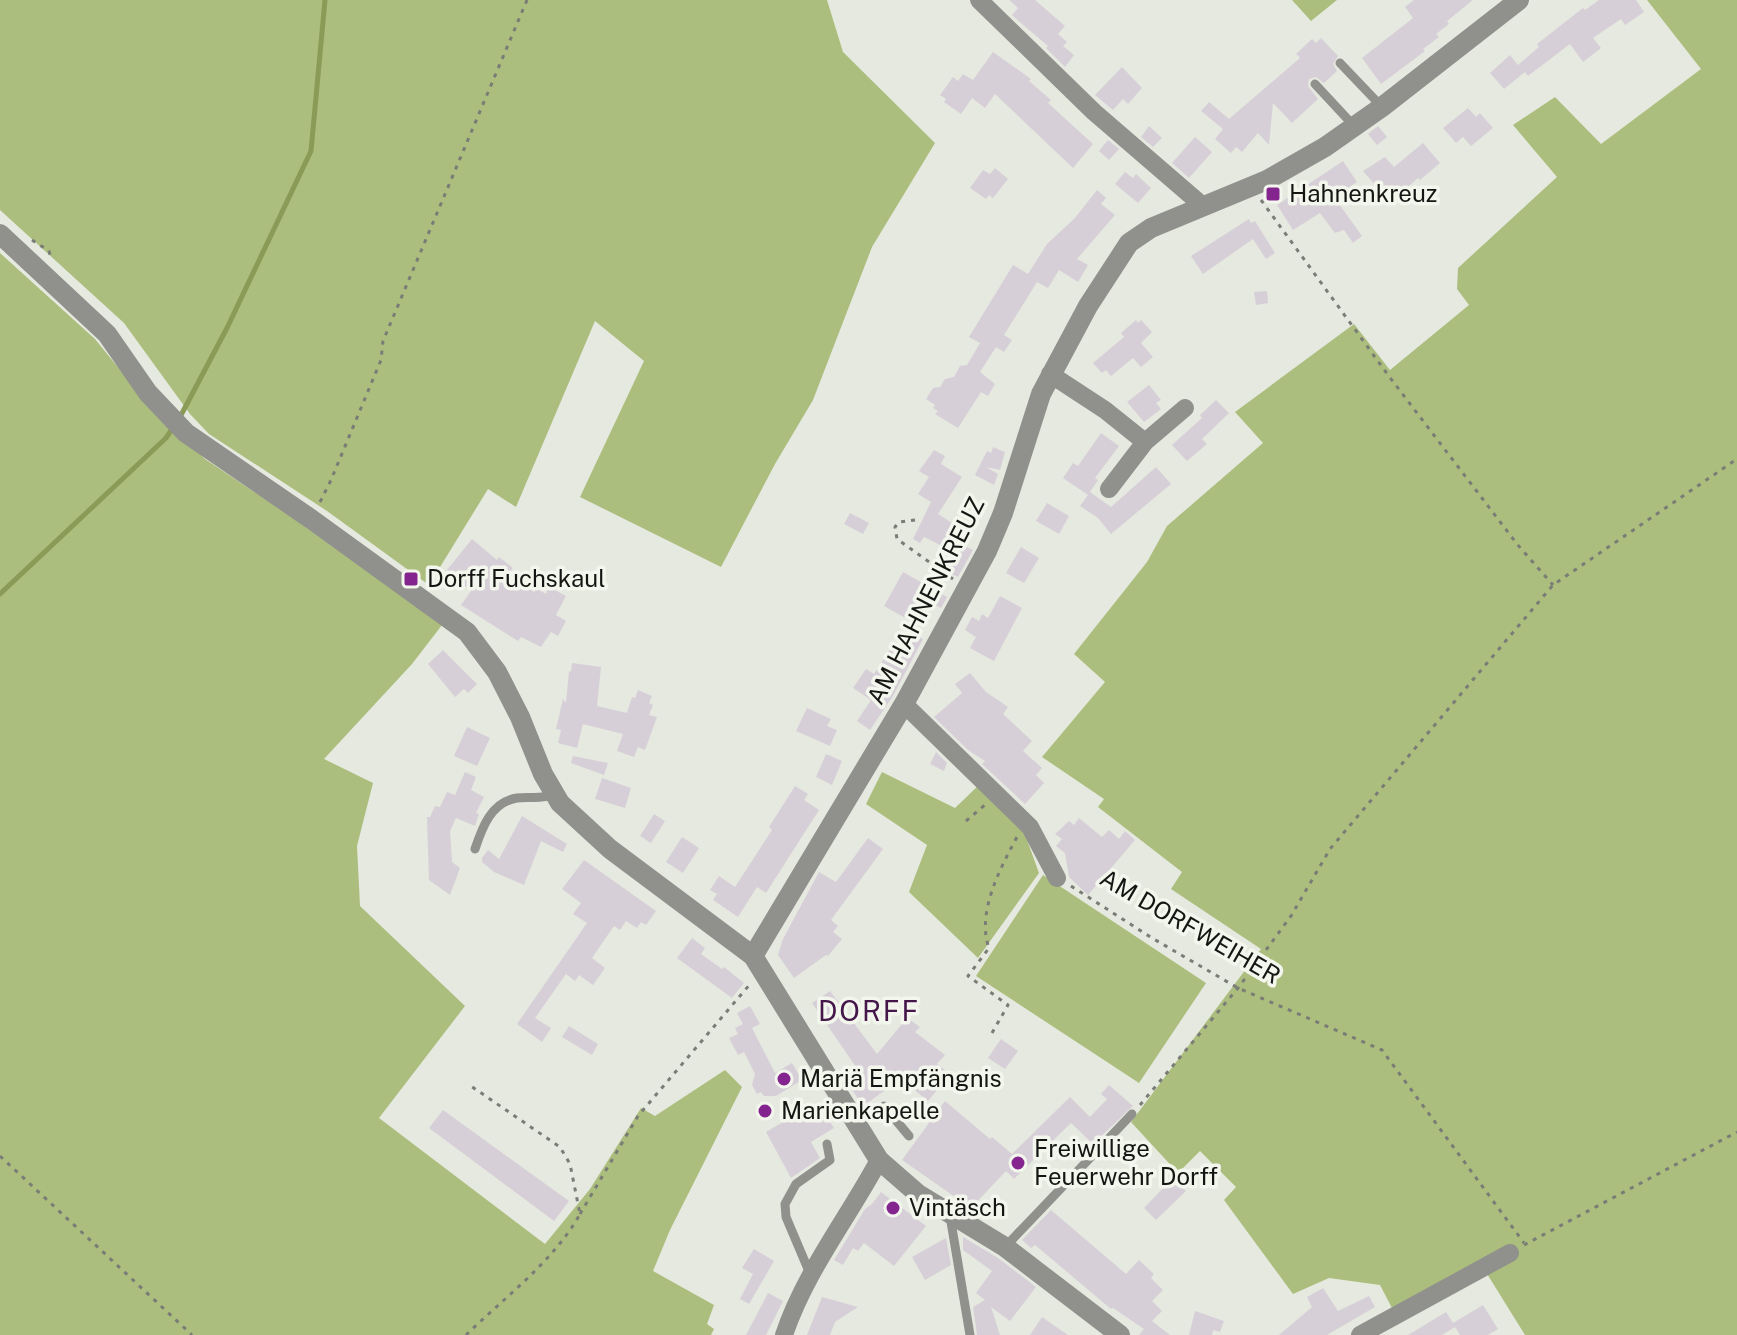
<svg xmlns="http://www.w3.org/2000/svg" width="1737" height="1335" font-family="'Public Sans',sans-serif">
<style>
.green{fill:#acbe7e}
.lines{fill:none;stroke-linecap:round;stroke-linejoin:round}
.stream{stroke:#8a9b58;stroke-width:5}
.building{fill:#d7cfd8}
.path{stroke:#7a7c76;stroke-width:3;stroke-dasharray:4 6;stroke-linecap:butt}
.service{stroke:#90918d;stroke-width:9}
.minor{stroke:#90918d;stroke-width:18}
.tertiary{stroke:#90918d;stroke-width:20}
.poi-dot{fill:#84248f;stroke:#f3f6ec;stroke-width:3}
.labels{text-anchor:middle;stroke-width:7;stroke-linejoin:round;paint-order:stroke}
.poi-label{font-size:24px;fill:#151613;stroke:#f3f6ec;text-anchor:start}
.street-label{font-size:24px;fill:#151613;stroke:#f3f6ec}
.quarter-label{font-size:28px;letter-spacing:2px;fill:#441649;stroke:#f3f6ec}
</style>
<rect width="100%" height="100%" fill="#e6e9df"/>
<path class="green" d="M0,0H827L843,52L935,143L872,247L813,400L775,464L721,567L580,497L644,361L595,321L516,507L488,489L429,585L327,511L209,434L190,414L124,323L0,210Z
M1292,0H1337L1311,21Z
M1647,0H1737V1335H1525L1479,1261L1393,1310L1380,1285L1329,1278L1293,1294L1224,1200L1236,1187L1200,1151L1178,1173L1131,1122L1261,949L1171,889L1182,872L1098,807L1104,799L1042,757L1105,682L1074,654L1147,562L1167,526L1263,443L1235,412L1354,324L1390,370L1469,305L1457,289L1458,268L1557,177L1513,125L1555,97L1601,144L1701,69Z
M0,253L95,339L138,392L205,459L293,518L442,625L412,664L324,759L373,783L357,846L360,906L465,1006L379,1118L545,1244L590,1189L641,1108L655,1116L725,1070L742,1087L670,1230L653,1271L714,1305L707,1324L714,1329L711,1335H0Z
M882,772L955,808L981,783L1022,826L1039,873L978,958L909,892L927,845L866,804Z
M1043,875L1206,983L1139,1083L976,976Z"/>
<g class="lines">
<path class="stream" d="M180,417L227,328L311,151L325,0
M0,594L166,438L172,429"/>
</g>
<path class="building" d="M1009,0H1035L1065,26L1058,34L1067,42L1063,46L1074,55L1065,67L1046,48L1048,46L1014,17L1012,15L1018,8Z
M1414,0H1473L1447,21L1449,24L1436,34L1439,37L1423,49L1425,51L1381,84L1362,58L1413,18L1405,7Z
M1599,0H1636L1644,12L1625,25L1621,19L1593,38L1601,48L1583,62L1570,44L1528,76L1525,72L1504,89L1490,73L1510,55L1518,65L1539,47L1537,44L1583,8L1585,10Z
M1321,38L1338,56L1333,64L1337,71L1324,83L1316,77L1309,79L1308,86L1318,99L1292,123L1273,103L1269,145L1258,133L1242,152L1236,147L1231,153L1215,139L1223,129L1201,111L1209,102L1229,119L1300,58L1296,54L1312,39L1316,43Z
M993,52L1031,79L1029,81L1051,100L1048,103L1093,144L1073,168L995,94L985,108L972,98L961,114L944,102L946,99L940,95L953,77L958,81L963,74L973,80Z
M1122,67L1142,88L1128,104L1123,99L1113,110L1095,95Z
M1468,108L1476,117L1480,113L1493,128L1471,146L1463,137L1456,143L1443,128Z
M1149,126L1162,138L1153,147L1141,137Z
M1378,126L1387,137L1377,145L1368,134Z
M1195,137L1212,152L1189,178L1172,163Z
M1108,140L1119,149L1109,160L1099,151Z
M1423,143L1440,163L1420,180L1418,178L1390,202L1363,171L1385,157L1394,167Z
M1343,161L1357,182L1334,197L1362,236L1353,243L1344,230L1335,233L1320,213L1293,230L1277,205Z
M995,168L1008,179L993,198L989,195L986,199L970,188L983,170L990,174Z
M1125,172L1133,178L1136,174L1151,188L1138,203L1115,184Z
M1097,190L1106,198L1101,204L1115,215L1077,259L1088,265L1078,282L1059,270L1048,288L1037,282L1004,335L1012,340L1004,352L996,347L980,372L995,384L988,396L981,392L958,428L935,414L938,411L933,408L935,405L926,399L933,388L940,387L945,379L954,377L960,366L967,365L980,343L969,337L1013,265L1028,274L1047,244L1075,218Z
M1249,219L1251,223L1255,221L1275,253L1266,259L1253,239L1203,274L1191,256Z
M1267,291L1268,303L1256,305L1254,292Z
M1136,320L1138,323L1141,320L1152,332L1141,343L1153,357L1141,367L1133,358L1111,376L1106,370L1102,373L1093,363L1124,337L1121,333Z
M1149,385L1161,400L1156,403L1161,409L1144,422L1127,402Z
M1216,400L1229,413L1202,439L1207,444L1187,461L1172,445L1202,418L1200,415Z
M1101,433L1119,446L1095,478L1098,480L1088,495L1063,478L1073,463L1078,466Z
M993,447L1005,452L1000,470L986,467L998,474L994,485L975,475L987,451L991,453Z
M934,450L945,456L941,464L962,477L938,514L966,532L961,544L973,550L958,577L943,570L952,551L924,537L920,543L913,539L931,502L918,494L929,477L919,471Z
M1156,467L1171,484L1111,534L1098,518L1080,506L1090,492L1111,507Z
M1047,503L1069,516L1059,534L1036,521Z
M850,513L869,523L863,534L844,524Z
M472,539L497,560L499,557L513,568L507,575L534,592L536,588L546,594L549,587L566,596L556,615L566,621L558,636L551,632L541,647L521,637L518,641L461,605L471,591L447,570Z
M1021,547L1039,558L1024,583L1006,573Z
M903,572L947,597L941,608L929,601L916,624L884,606Z
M1000,596L1022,608L994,661L970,648L976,637L965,630L972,617L979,621L982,614L988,618Z
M913,634L923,639L893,696L870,730L857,721L871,700L853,688L866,669L874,674L894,643L905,649Z
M443,650L477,684L468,693L464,689L455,697L428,664Z
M572,663L601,667L597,706L627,713L632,697L635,698L638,690L652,696L649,703L653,705L649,715L657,717L645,750L638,747L634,757L617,751L623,734L583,724L577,748L558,743L561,730L556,729L563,699L566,703L569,671L571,672Z
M970,673L986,692L1008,707L1003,714L1032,741L1023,751L1042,768L1036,775L1044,783L1025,804L982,764L985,761L968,750L934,717L962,693L955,684Z
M807,708L831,719L827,726L837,730L830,746L796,731Z
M467,727L490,738L477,766L454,756Z
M936,752L947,763L944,771L930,764Z
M826,754L842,761L832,785L816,777Z
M573,756L608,763L604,775L571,763Z
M465,772L476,777L471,790L484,797L476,813L479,814L475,826L456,818L450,831L452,862L460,868L450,895L429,880L427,817H430L435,806L440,807L447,792L455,795Z
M602,778L631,788L625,808L595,799Z
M795,786L808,794L804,800L819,810L766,893L757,887L738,917L713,900L717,894L710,890L719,876L735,887L772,830L769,827Z
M654,814L665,821L651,843L640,836Z
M522,816L567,844L563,852L541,841L524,885L494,872L482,862V858L488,850L499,859Z
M1079,818L1102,837L1109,830L1119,839L1125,831L1135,840L1088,895L1069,877L1065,853L1056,846L1062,839L1055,834L1069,821L1074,825Z
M682,837L699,848L683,873L666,862Z
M868,838L883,849L831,920L838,926L833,932L842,939L828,956L826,955L794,978L778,955L783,939L819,872L836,882Z
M584,860L656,911L646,925L641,922L637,928L626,921L620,930L614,926L592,958L605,968L593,985L579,975L575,981L566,974L535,1018L551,1028L542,1042L517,1024L587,923L573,914L581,903L562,889Z
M692,938L705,948L701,954L722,969L724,967L744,983L732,998L677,958Z
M830,991L877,1054L907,1018L920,1027L915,1032L945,1055L937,1064L950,1074L928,1101L906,1083L898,1087L894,1084L863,1106L842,1075L856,1067L812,1003Z
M750,1006L760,1024L752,1028L775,1073L792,1063L802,1080L776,1096H764L761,1092L757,1094L752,1085L755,1074L744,1052L738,1055L729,1038L738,1034L735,1028L743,1024L737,1013Z
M569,1026L598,1044L592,1055L562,1037Z
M1001,1039L1018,1051L1005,1069L988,1058Z
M1109,1085L1133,1106L1093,1144L1071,1123L1014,1179L1006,1171L971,1208L902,1160L945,1101L990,1139L992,1137L1012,1154L1070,1097L1090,1117L1107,1099L1101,1094Z
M817,1102L834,1128L811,1142L820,1158L791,1178L766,1132Z
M443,1110L569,1201L554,1221L429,1128Z
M1173,1178L1186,1191L1156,1220L1144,1208Z
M881,1192L926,1226L894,1266L864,1243L858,1251L853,1248L843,1265L834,1260L865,1209L872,1204Z
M1051,1210L1126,1274L1139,1260L1154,1274L1151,1278L1163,1290L1152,1301L1162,1311L1152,1321L1170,1335H1139L1144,1329L1113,1308L1111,1309L1035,1245L1031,1248L1022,1240Z
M963,1237L998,1258L1036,1287L1010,1321L991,1307L1000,1335H977L973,1307L985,1300L976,1293L992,1271L963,1250Z
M946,1238L951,1265L925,1280L912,1257Z
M754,1249L774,1261L749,1304L740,1299L753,1274L742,1268Z
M1323,1288L1338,1311L1369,1296L1375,1307L1327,1335H1279L1312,1307L1307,1297Z
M768,1293L783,1301L766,1335H746Z
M822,1297L858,1307L835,1322L830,1335H807Z
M1483,1305L1498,1329L1488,1335H1460L1455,1327L1442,1335H1408L1446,1312L1453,1323Z
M1195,1311L1224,1321L1220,1332L1213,1330L1212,1335H1189Z
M1042,1317L1068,1335H1030Z"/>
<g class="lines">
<path class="path" d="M1261,200L1388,375L1517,544L1553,585
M32,240L49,251L51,259
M320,502L331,480L381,360L383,341L527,0
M915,520L899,522L895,527L897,539L953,579
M966,821L986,804
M1071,886L1152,938L1238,988L1382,1050L1524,1243
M992,1033L1008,1005L968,976L989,948C976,912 1001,867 1018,835
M1140,1105L1238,988L1291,916L1330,849L1553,585L1737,459
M0,1156L192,1335
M580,1214L638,1116L751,983
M1524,1245L1737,1132
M466,1335C504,1298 554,1261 580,1214L570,1164L560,1147L468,1084"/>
<path class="service" d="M1340,63L1382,107
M1315,84L1354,126
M475,849C482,828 491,802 517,798C530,796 541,800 554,794
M884,1106L909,1136
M950,1216L970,1335
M1005,1247L1132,1114
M811,1276L786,1217L785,1204L796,1184L830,1160L827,1144"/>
<path class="minor" d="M979,0L1094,112L1203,206
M1050,374L1105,410L1145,442
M1109,489L1145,442L1185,408
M904,704L1030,827L1057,878
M784,1335C805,1272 848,1218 879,1160
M1360,1335L1510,1253"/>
<path class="tertiary" d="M0,234L107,334L148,393L186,433L311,519L467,632L497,672L520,717L543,774L560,803L610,849L753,956L879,1160L918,1194L1005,1247L1120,1335
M753,956L904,704L987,551L1003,513L1041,394L1088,306L1129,243L1151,228L1267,180L1325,147L1382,107L1519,0"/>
</g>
<g class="poi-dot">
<rect x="1265" y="186" width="16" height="16" rx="4"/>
<rect x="403" y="571" width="16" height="16" rx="4"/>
<circle cx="784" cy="1079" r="8"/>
<circle cx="765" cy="1111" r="8"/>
<circle cx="1018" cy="1163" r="8"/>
<circle cx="893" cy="1208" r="8"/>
</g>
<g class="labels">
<g class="poi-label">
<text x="1289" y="202">Hahnenkreuz</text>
<text x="427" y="587">Dorff Fuchskaul</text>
<text x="800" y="1087">Mariä Empfängnis</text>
<text x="781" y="1119">Marienkapelle</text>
<text x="1034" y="1157">Freiwillige<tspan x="1034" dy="28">Feuerwehr Dorff</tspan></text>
<text x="909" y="1216">Vintäsch</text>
</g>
<g class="street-label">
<text transform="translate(926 601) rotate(-63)" y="8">AM HAHNENKREUZ</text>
<text transform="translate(1190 927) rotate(30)" y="8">AM DORFWEIHER</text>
</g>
<g class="quarter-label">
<text x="869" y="1021">DORFF</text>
</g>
</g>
</svg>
